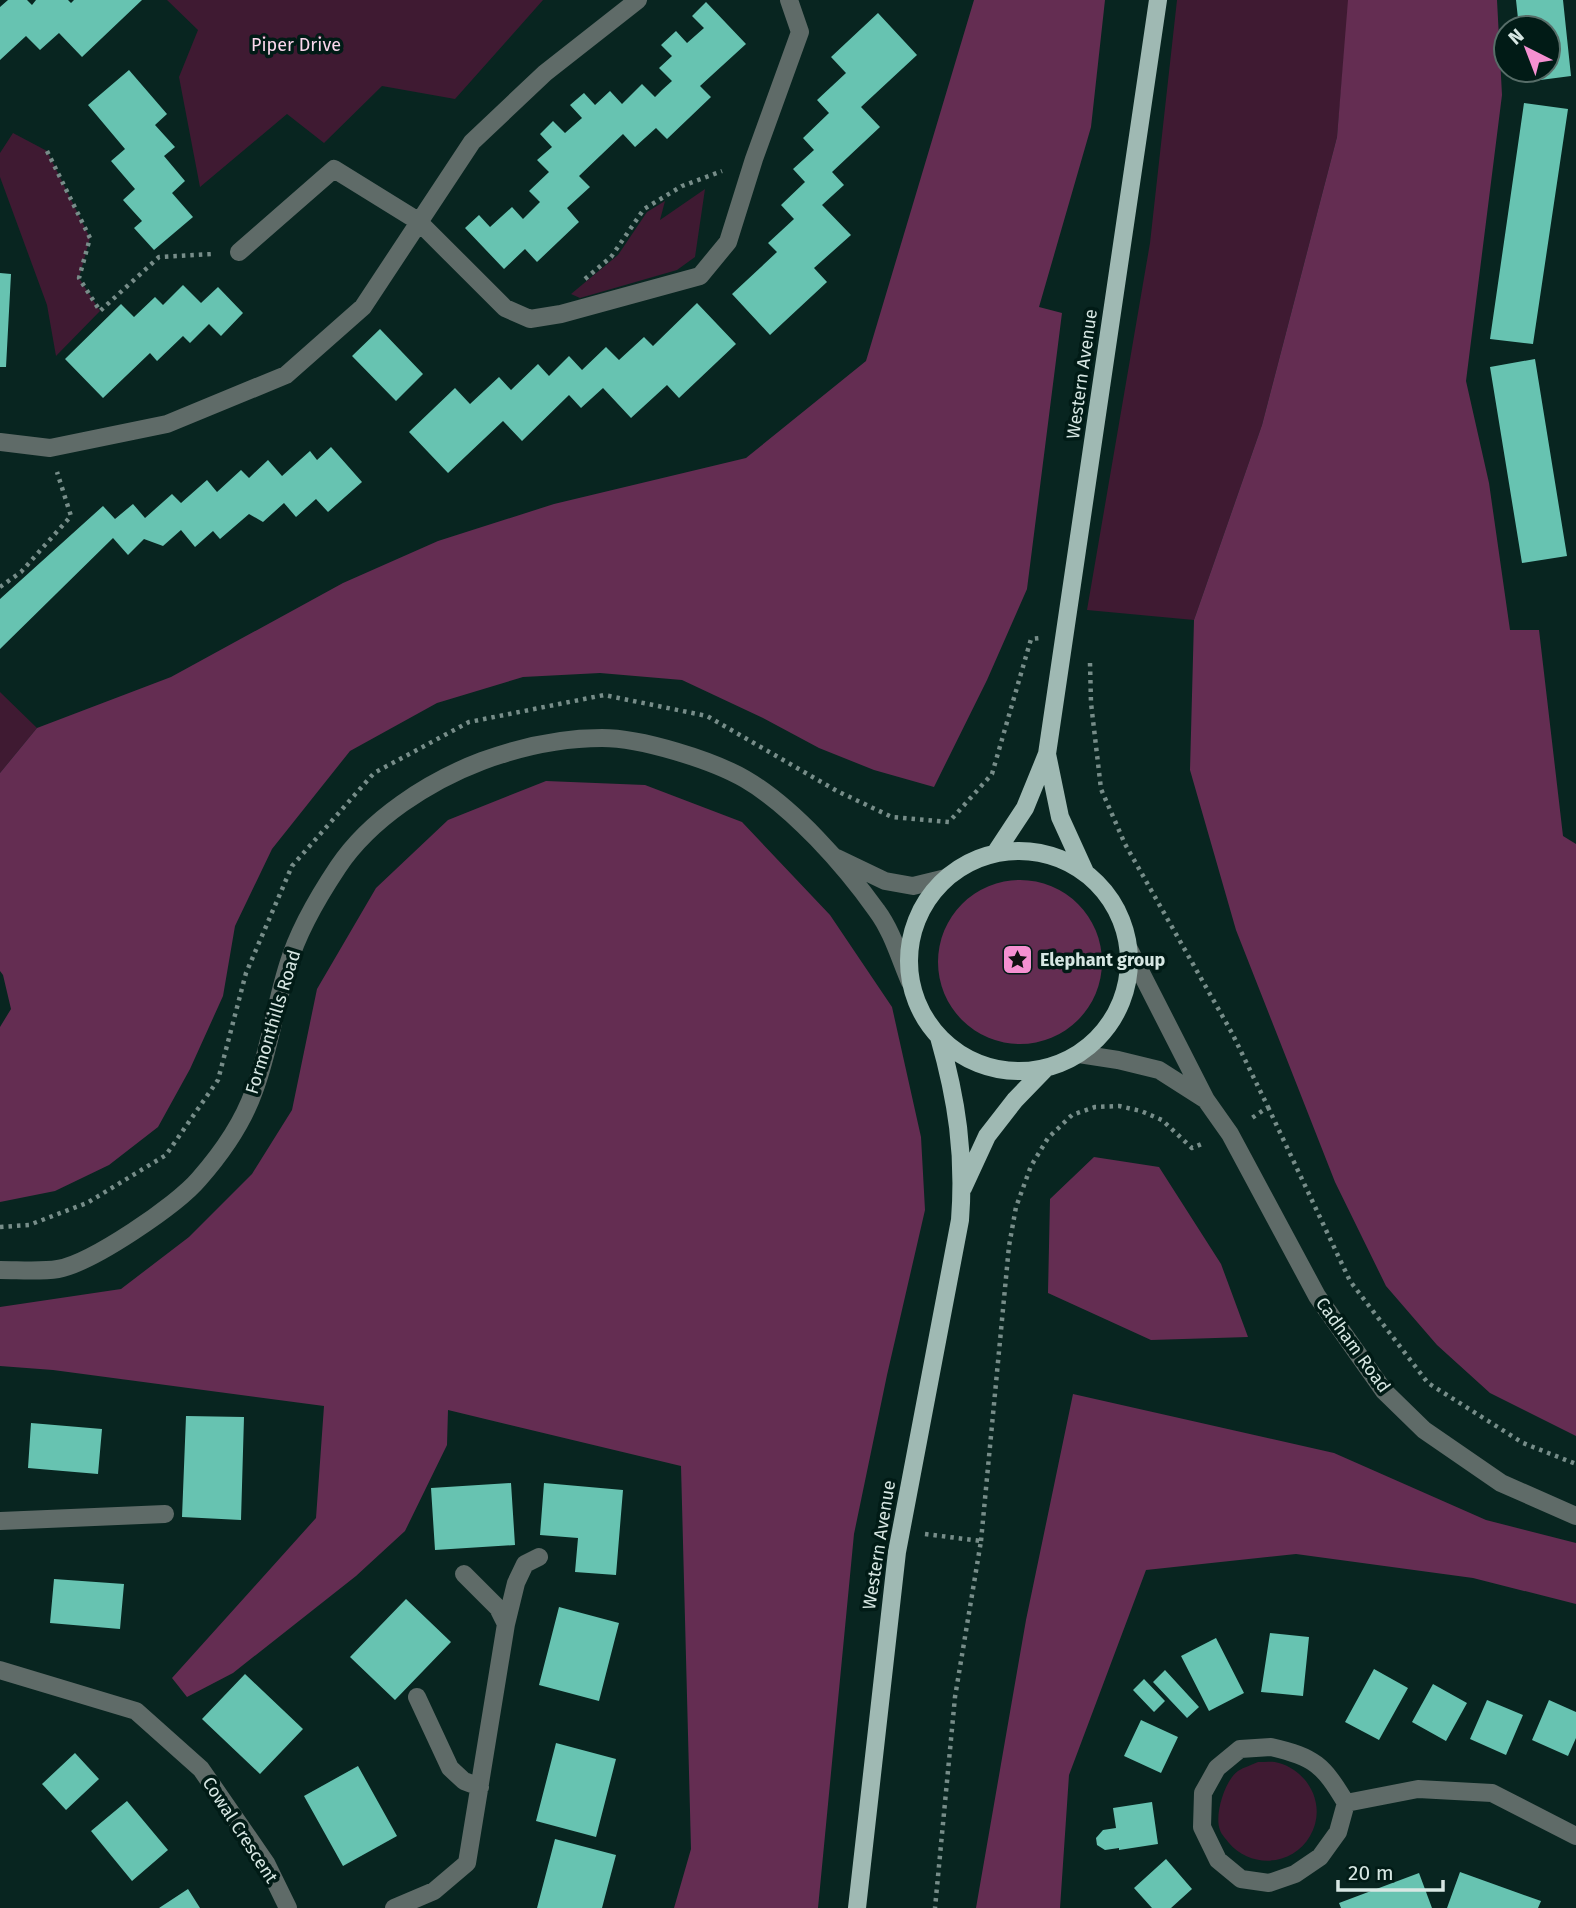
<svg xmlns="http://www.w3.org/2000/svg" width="1576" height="1908" font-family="'Fira Sans',sans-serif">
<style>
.green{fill:#3f1a32}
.forest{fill:#642d52}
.building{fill:#67c3b1}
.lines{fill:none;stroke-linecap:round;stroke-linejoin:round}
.path{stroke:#778d89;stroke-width:4.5;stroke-dasharray:3.5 5;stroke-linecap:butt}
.minor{stroke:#5f6b68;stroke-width:18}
.major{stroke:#9fb9b3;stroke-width:18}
.labels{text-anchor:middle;stroke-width:7;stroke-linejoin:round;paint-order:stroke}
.park-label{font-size:18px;fill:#fbd7ec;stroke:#011b16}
.street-label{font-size:18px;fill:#d7e7e3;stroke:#011b16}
.poi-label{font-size:18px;font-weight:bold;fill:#d7e7e3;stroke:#011b16;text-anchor:start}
</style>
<rect width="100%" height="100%" fill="#082520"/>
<path class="green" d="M167,0H543L455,99L382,86L324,143L287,114L200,187L179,77L198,30Z
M1177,0H1349L1337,137L1262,425L1194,620L1087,610L1150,243Z
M13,133L47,151L90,238L79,278L100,311L56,356L47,305L0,177V153Z
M705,189L695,257L677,270L580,298L571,294L618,255L647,212L665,201L660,220Z
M0,692L37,728L0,773Z
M1258,1762C1265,1762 1273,1761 1279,1763C1310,1772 1327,1807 1310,1836C1293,1866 1251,1869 1229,1843C1226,1839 1221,1834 1220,1830C1214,1815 1225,1780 1238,1771C1244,1767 1252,1765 1258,1762Z"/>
<path class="forest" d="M974,0H1105L1091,127L1039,307L1062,313L1027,589L987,680L934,787L874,770L819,748L763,718L682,680L600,673L523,677L437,703L350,751L272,849L235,926L223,996L190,1069L158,1127L109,1165L55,1191L0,1202V1027L11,1009L3,975L0,971V773L37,728L171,677L343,583L438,541L554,504L746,458L866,361Z
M1348,0H1497L1502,95L1466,381L1489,483L1510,630H1539L1563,836L1576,844V1436L1490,1393L1437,1345L1386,1286L1335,1182L1236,930L1190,770L1194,620L1262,425L1337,137Z
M546,781L645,785L742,822L830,915L892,1007L921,1137L925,1210L887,1375L854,1534L818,1908H674L691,1849L681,1466L448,1410L447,1445L405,1531L356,1576L233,1673L187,1697L172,1678L316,1518L324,1406L53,1370L0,1366V1307L121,1289L189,1237L252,1174L292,1110L317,989L376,888L448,820Z
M938 962a82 82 0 1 1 164 0a82 82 0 1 1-164 0Z
M1094,1157L1159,1167L1221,1264L1248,1337L1151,1340L1048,1293L1050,1199Z
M1073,1394L1334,1453L1486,1520L1576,1543V1604L1473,1578L1296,1554L1146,1570L1069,1775L1060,1908H976L1026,1620Z"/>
<path class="building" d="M8,0H27L32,5L36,0H68L71,3L74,0H142L82,57L59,33L40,50L26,36L0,60V7Z
M1516,0H1563L1571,76L1525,82L1523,70H1548V28H1519Z
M706,2L746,44L700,86L711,97L667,139L656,128L635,147L623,134L579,176L590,187L567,208L579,222L537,262L525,249L504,269L465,228L479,215L490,227L512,207L523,219L540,202L529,191L549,172L537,160L552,147L540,134L553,121L565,133L582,118L570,105L584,93L595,105L610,91L622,104L642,84L655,97L662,90L672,81L659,68L672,56L661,45L676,31L687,43L704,28L692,16Z
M878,13L917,55L861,107L880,127L832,172L844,185L822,205L851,235L814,268L827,282L770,335L732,294L777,252L768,243L794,219L781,205L805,182L793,169L814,150L803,138L829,113L817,100L846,73L831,57Z
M129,70L167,114L155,125L175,147L164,156L185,181L172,193L193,217L154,250L134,228L142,221L123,200L135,189L111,161L125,149L88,105Z
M1524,103L1568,109L1533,344L1490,339Z
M0,273L11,274L6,367H0Z
M183,285L201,303L218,287L243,313L221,336L209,324L190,343L183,336L157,361L150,353L103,398L65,359L121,304L134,317L155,297L163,305Z
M697,303L736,344L679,398L667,385L631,418L603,388L581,408L569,395L522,441L503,421L448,473L409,432L455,388L470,404L499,377L511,390L538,364L549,376L569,356L582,370L606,347L619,360L644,337L653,346Z
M380,329L423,374L396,401L352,356Z
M1535,359L1567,556L1522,563L1490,367Z
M331,447L362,482L328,512L316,499L296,517L284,503L263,522L249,514L220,539L213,531L195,547L181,530L163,546L144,539L128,555L113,538L0,649V599L103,506L115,519L133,504L145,518L172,494L181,503L207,480L217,492L241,470L249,478L268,460L282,476L310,451L317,460Z
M186,1416L244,1417L241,1520L182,1517Z
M31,1423L102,1429L98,1474L28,1468Z
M511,1483L515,1545L435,1550L431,1488Z
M544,1483L623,1490L616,1575L575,1572L578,1538L540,1535Z
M54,1579L124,1584L120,1629L50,1623Z
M406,1599L451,1642L395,1700L350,1657Z
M559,1607L619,1623L599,1701L539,1685Z
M1270,1633L1309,1637L1303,1696L1261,1692Z
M1216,1638L1244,1693L1209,1711L1181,1656Z
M1374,1669L1408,1688L1379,1740L1345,1722Z
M1165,1670L1199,1707L1187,1718L1153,1682Z
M245,1674L303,1729L260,1774L202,1719Z
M1144,1679L1165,1701L1154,1712L1133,1690Z
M1433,1684L1467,1703L1446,1741L1412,1722Z
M1487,1700L1523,1715L1506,1755L1470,1739Z
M1549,1700L1576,1712V1738L1568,1756L1532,1740Z
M1141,1720L1178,1737L1161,1773L1124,1756Z
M556,1743L616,1759L596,1837L536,1821Z
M75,1753L99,1779L66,1810L42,1784Z
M358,1766L397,1836L343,1866L304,1796Z
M127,1801L168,1850L132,1881L91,1831Z
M1152,1802L1158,1844L1119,1850V1848L1105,1850L1097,1845L1096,1838L1103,1830L1116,1828L1113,1808Z
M555,1839L616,1855L602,1908H537Z
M1166,1859L1192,1889L1171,1908H1152L1134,1888Z
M1460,1872L1541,1901L1538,1908H1447Z
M1419,1873L1432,1908H1341L1339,1903Z
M188,1889L200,1908H159Z"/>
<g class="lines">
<path class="path" d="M47,151L90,238L79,278L100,311L159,257L213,254
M585,279L611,257L644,209L682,186L722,171
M0,587L21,572L71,516L57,472
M1090,663L1091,703L1101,789L1125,844L1232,1033L1268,1107L1252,1118
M1268,1107L1350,1281L1428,1383L1523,1443L1576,1464
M0,1227L29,1225L87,1203L166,1155L218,1080L246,973L292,866L374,773L469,722L604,695L707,716L837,791L892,817L949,822L992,774L1031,639L1040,638
M925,1534L981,1541L955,1697L935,1908
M981,1541L1009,1246L1016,1207L1031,1166L1048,1138L1072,1115L1095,1107L1119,1106L1141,1111L1162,1120L1192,1148L1204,1143"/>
<path class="minor" d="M239,252L334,169L418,221L505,308L530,319L561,314L700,276L728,242L754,159L800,32L789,0
M0,442L50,448L167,424L286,375L363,307L472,142L545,73L638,0
M837,858L885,881L913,886L946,878
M1129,949L1206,1100L1230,1134L1317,1296L1384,1391L1424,1430L1501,1483L1576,1516
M1079,1054L1118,1060L1159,1070L1206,1100
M0,1270C19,1270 40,1272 58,1269C92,1263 177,1205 199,1179C221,1154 243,1122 254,1091C269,1052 275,1006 288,965C298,931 318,897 338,867C370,819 429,781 482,761C520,747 562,738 602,738C641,738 712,760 745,779C793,807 845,866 877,911C892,931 900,959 910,982
M0,1521L165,1514
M506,1624L516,1583L525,1564L539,1557
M0,1670L136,1711L201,1769L266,1863L288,1908
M417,1697L450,1768L464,1781L480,1787
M1271,1747C1315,1757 1323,1765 1346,1803L1338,1832L1320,1857L1295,1874L1269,1883L1241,1879L1218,1860L1202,1827L1203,1793L1217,1768L1240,1749Z
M1346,1803L1418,1789L1492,1793L1576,1836
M394,1908L434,1891L467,1863L506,1624L498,1608L464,1574"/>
<path class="major" d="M1047,754L1060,817L1085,872
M909 961a110 110 0 1 1 220 0a110 110 0 1 1-220 0Z
M996,852L1025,808L1047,754L1158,0
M963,1188L987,1136L1015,1100L1046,1068
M857,1908L897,1552L960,1220C965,1155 957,1100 939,1037"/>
</g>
<defs>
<symbol id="sight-square" viewBox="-11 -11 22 22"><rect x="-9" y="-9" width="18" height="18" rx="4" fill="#f590d1" stroke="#011b16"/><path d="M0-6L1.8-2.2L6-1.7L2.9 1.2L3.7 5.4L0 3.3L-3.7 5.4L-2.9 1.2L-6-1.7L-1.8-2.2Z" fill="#111"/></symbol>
</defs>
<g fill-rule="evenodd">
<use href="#sight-square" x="1000" y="942" width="35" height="35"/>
</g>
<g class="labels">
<g class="park-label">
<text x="296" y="51">Piper Drive</text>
</g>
<g class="street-label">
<text transform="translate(1082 374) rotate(-82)" y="6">Western Avenue</text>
<text transform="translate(273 1022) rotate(-73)" y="6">Formonthills Road</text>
<text transform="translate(1353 1345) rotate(54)" y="6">Cadham Road</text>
<text transform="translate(879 1545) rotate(-81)" y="6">Western Avenue</text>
<text transform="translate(240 1830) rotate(57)" y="6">Cowal Crescent</text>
</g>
<g class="poi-label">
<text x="1040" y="966">Elephant group</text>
</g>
</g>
<g transform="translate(1527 49) rotate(318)"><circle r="33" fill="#011b16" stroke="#576d68" stroke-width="2"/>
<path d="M0-5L12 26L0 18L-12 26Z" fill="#f590d1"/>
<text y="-10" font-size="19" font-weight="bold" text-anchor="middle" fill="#d7e7e3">N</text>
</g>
<path d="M1338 1880v10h105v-10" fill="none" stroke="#d7e7e3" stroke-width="3.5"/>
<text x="1348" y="1880" font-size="21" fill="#d7e7e3" stroke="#011b16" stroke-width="5" paint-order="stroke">20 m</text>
</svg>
